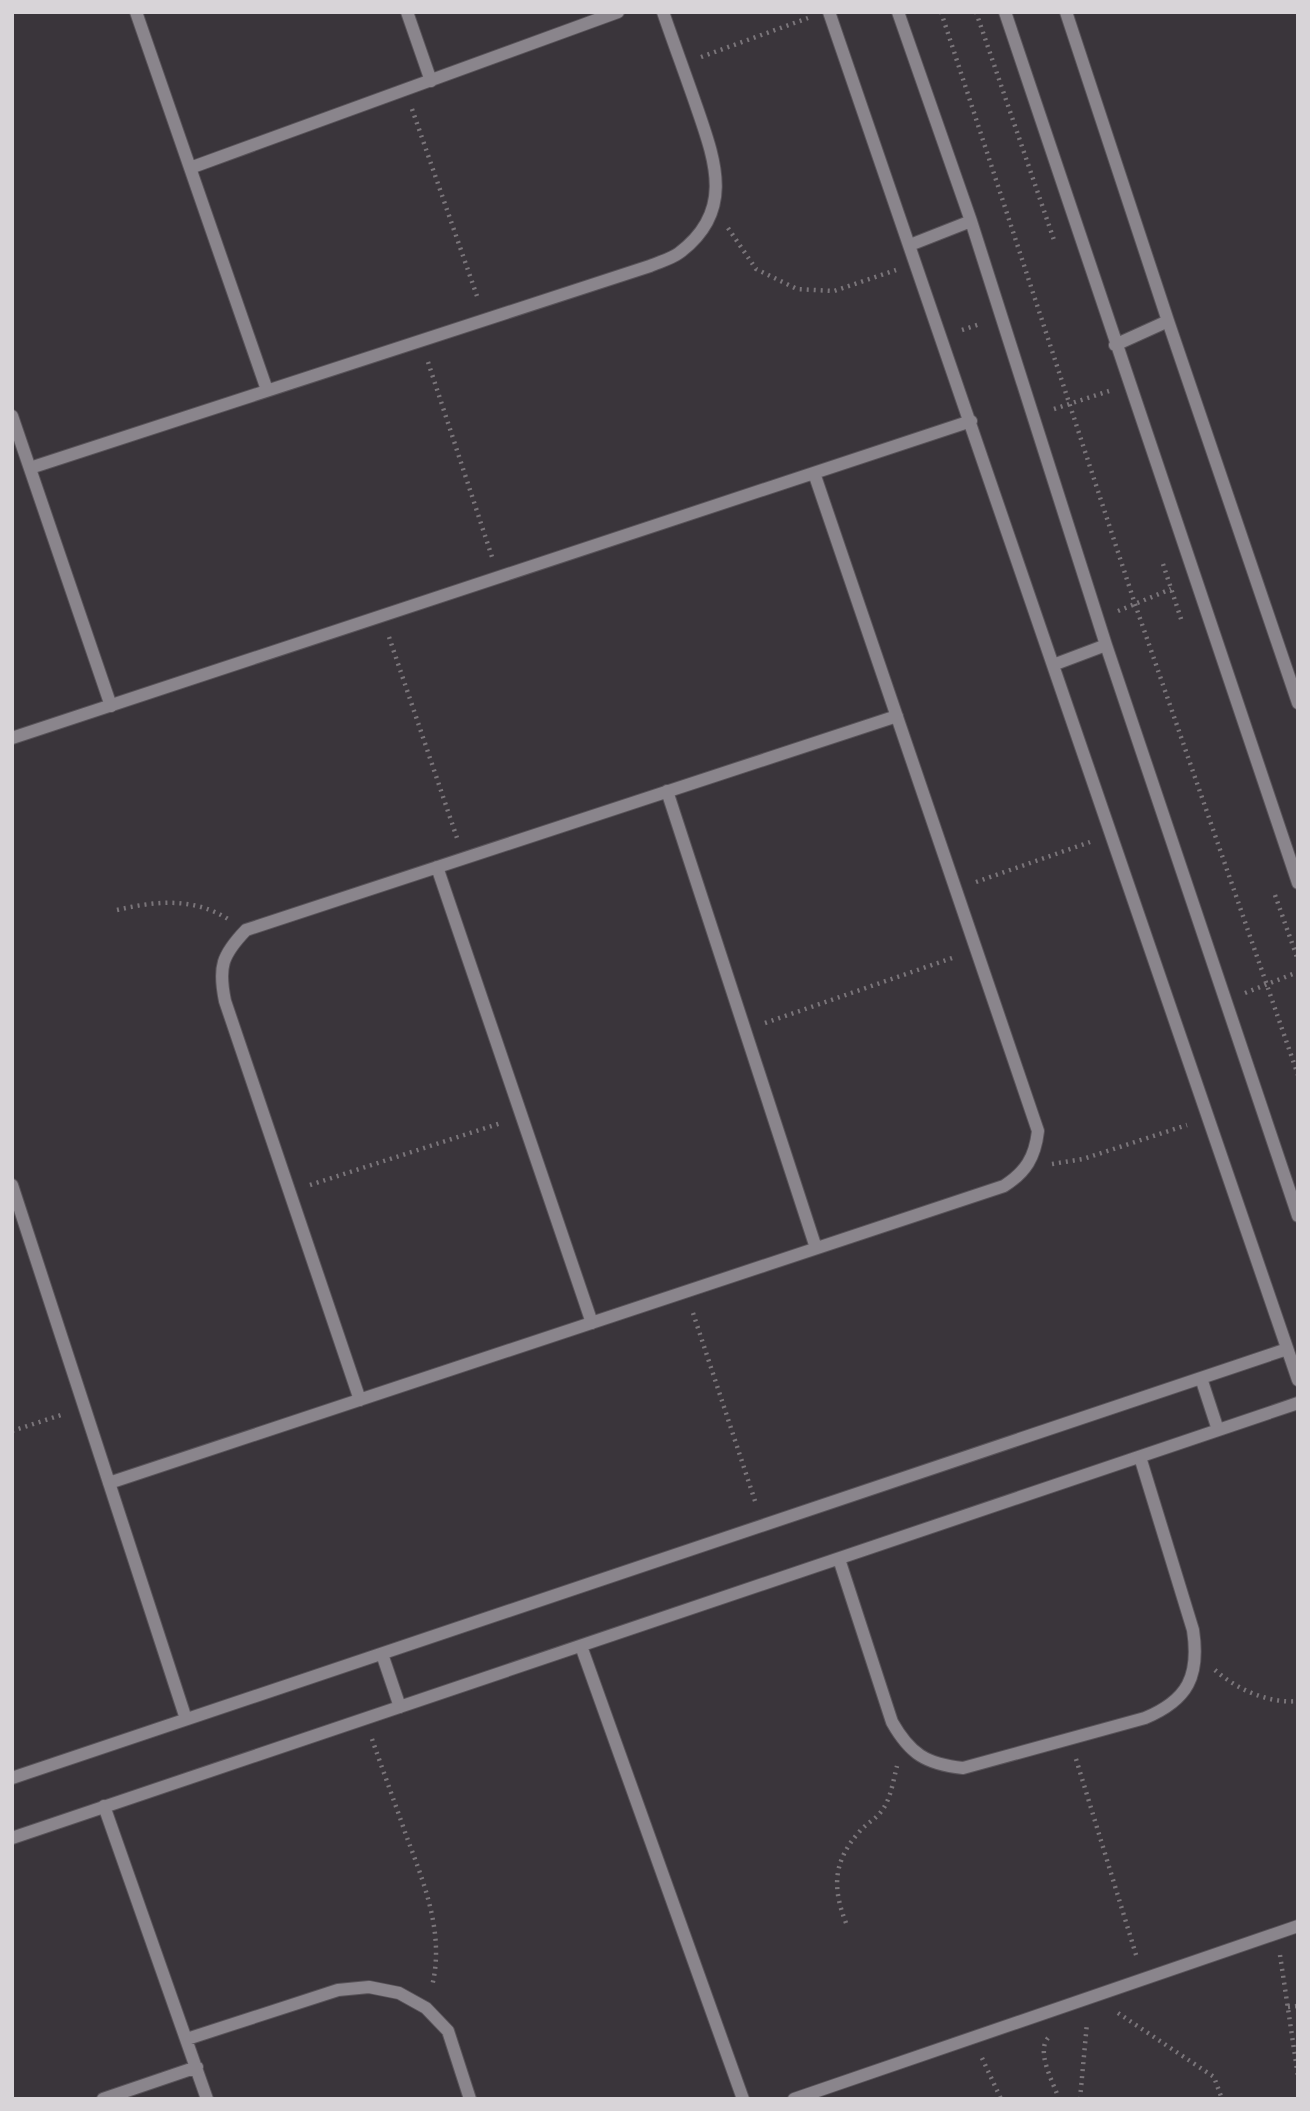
<svg xmlns="http://www.w3.org/2000/svg" width="1310" height="2111" font-family="Commissioner,sans-serif">
<style>
.lines{fill:none;stroke-linecap:round;stroke-linejoin:round}
.minor-casing{stroke:#585359;stroke-width:14}
.path{stroke:#7a757a;stroke-width:4.5;stroke-dasharray:2 5;stroke-linecap:butt}
.minor{stroke:#8a858c;stroke-width:12}
</style>
<rect width="100%" height="100%" fill="#3a353b"/>
<g class="lines">
<defs>
<path id="minor" d="M136,12L267,390
M407,12L431,81
M829,12L1298,1380
M898,12L971,221L1106,645L1298,1216
M1005,12L1298,883
M1066,12L1168,321L1298,703
M190,168L618,12
M910,245L971,221
M1115,345L1168,321
M12,416L111,706
M30,468L650,266C659,262 671,259 679,253C734,212 716,163 697,108C686,76 674,44 663,12
M1053,665L1106,645
M12,738L971,421
M667,791L816,1248
M437,867L592,1323
M12,1185L186,1719
M1201,1378L1218,1430
M360,1400L225,1001C218,967 222,955 246,930L897,716
M109,1483L1004,1186C1026,1172 1035,1157 1038,1131L814,473
M839,1559L892,1722C910,1754 926,1764 963,1768L1145,1718C1188,1700 1200,1676 1193,1630L1140,1457
M581,1646L743,2099
M382,1654L400,1707
M12,1778L1287,1349
M104,1806L207,2099
M12,1838L1298,1403
M187,2039L338,1990L369,1987L399,1993L426,2008L448,2031L470,2099
M103,2099L197,2067
M794,2099L1298,1926"/>
</defs>
<use href="#minor" class="minor-casing"/>
<path class="path" d="M941,12L1135,604L1298,1075
M976,12L1055,243
M701,57L808,18
M412,109L478,299
M728,228L756,269L797,289L834,291L896,270
M962,330L980,324
M428,362L492,557
M1054,409L1109,391
M1163,564L1182,622
M1118,611L1171,589
M389,637L457,838
M976,882L1090,842
M1275,895L1298,960
M117,910C155,901 193,897 228,919
M1245,993L1298,972
M765,1023L955,957
M1052,1164L1083,1159L1187,1125
M310,1185L501,1123
M693,1313L756,1504
M12,1431L64,1414
M1215,1670C1236,1689 1269,1704 1298,1701
M372,1739C383,1771 395,1803 406,1835C424,1883 445,1934 432,1986
M1076,1759L1137,1958
M846,1923C832,1887 833,1861 860,1831C866,1824 874,1820 880,1813C891,1800 893,1781 897,1766
M1280,1955L1298,2076
M1288,2007L1298,2006
M1118,2013L1214,2077L1222,2099
M1048,2038C1036,2052 1053,2082 1059,2099
M982,2058L1001,2099
M1080,2099L1087,2023"/>
<use href="#minor" class="minor"/>
</g>
<rect width="1310" height="2111" fill="none" stroke="#d8d4d8" stroke-width="28"/>
</svg>
